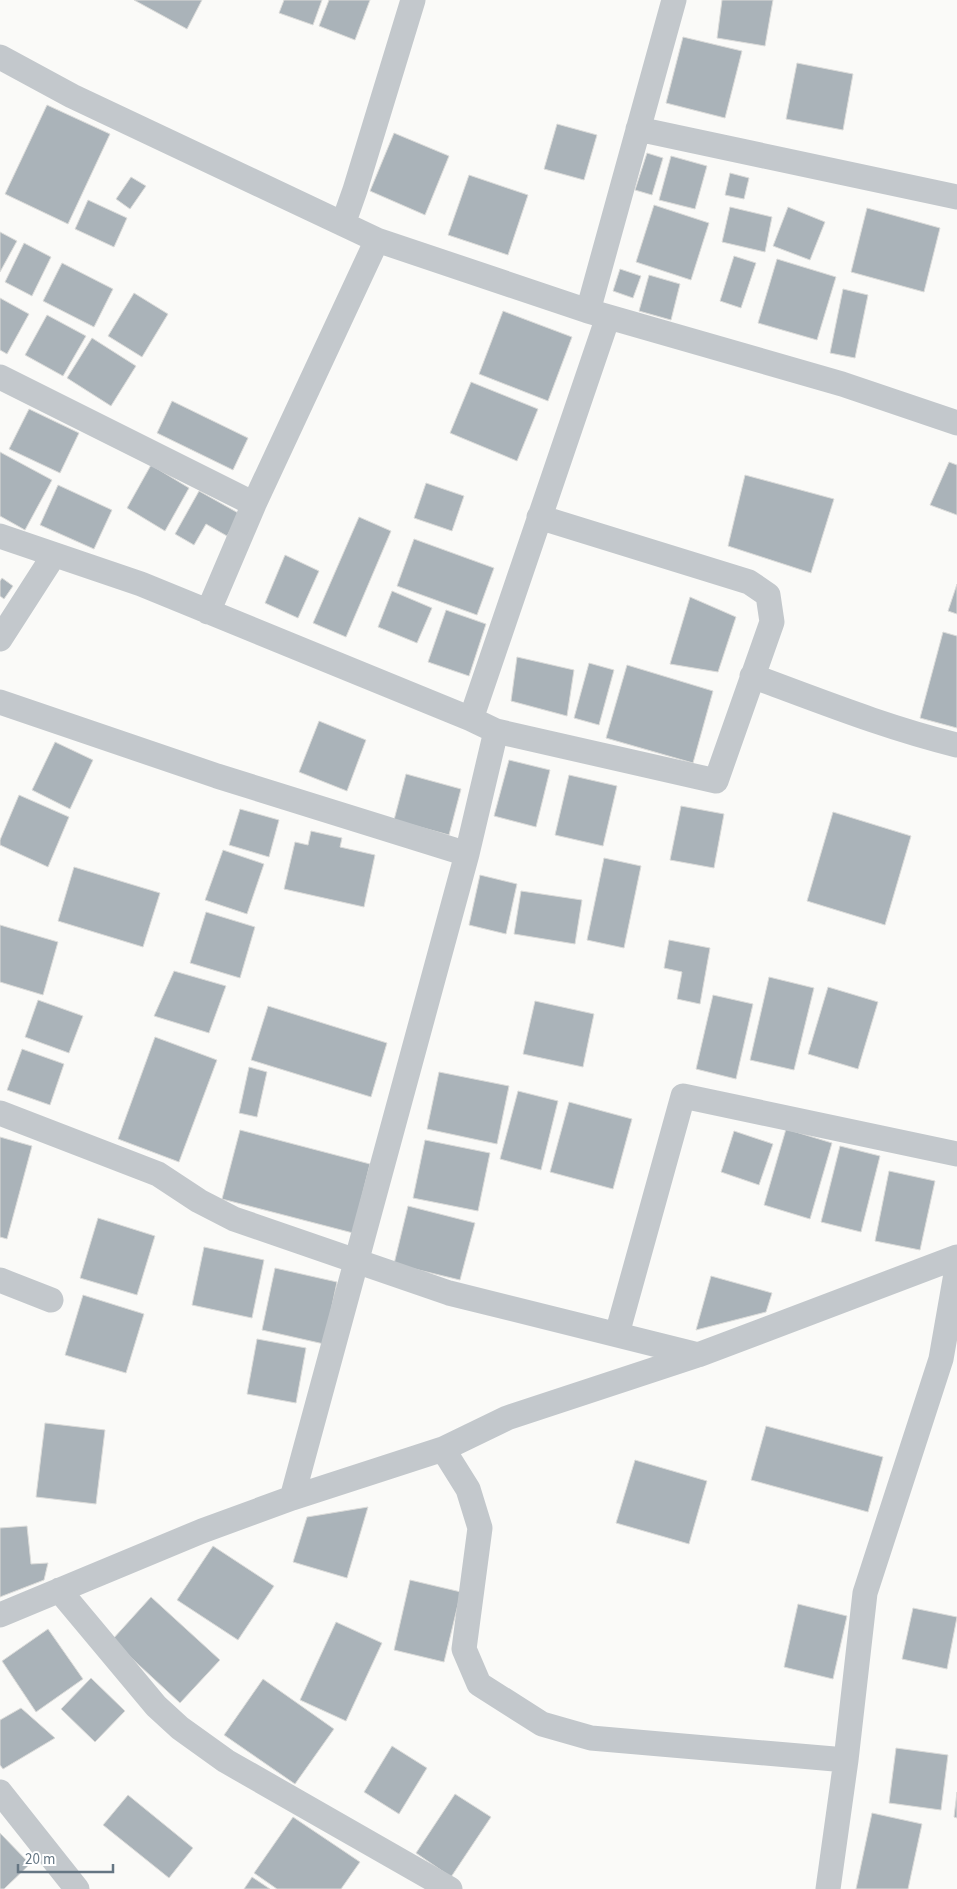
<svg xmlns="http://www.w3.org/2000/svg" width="957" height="1889" font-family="'Source Sans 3',sans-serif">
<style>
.building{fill:#aab3b9;stroke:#dcdcda}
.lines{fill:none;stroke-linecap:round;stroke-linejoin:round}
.minor{stroke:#c3c8cc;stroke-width:25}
</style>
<rect width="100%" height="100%" fill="#fafaf8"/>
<path class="building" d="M134,0H202L187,29Z
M284,0H322L313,25L279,13Z
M329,0H370L355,40L319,26Z
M722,0H773L765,46L717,38Z
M683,37L742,51L725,118L666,103Z
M797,63L853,74L843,130L786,119Z
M47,105L110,134L68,224L5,194Z
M557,124L597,135L584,180L544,169Z
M394,133L449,156L425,215L370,191Z
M647,153L663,158L652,195L635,190Z
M671,156L707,166L695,209L659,200Z
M730,173L749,178L744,199L725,195Z
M469,175L528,195L508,255L448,235Z
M131,177L146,186L130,209L116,199Z
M88,200L127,218L114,247L75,229Z
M654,205L709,223L691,280L636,262Z
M730,207L772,217L765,252L722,242Z
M788,207L825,222L810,260L773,246Z
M867,208L940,228L924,292L851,272Z
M0,232L17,241L0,272Z
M24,243L51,257L32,296L5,282Z
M734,256L756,263L741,308L720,301Z
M777,259L836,277L817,340L758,323Z
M62,263L113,289L94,327L43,301Z
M620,269L641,276L633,298L613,291Z
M649,275L680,284L671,320L639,311Z
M843,289L868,295L855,358L830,353Z
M134,293L168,314L142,357L108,336Z
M0,298L29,314L7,354L0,350Z
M503,311L572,337L548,401L479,374Z
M47,315L86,336L63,376L25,355Z
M92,338L136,366L111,406L67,378Z
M471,382L538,409L517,461L450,433Z
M172,401L248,438L233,470L157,433Z
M29,409L79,433L60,473L9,449Z
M0,452L52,480L25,530L0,516Z
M949,462L957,465V515L930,505Z
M151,465L189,488L165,531L127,508Z
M745,475L834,499L811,573L728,546Z
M426,483L464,496L452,531L414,518Z
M58,485L112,510L94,549L40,525Z
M199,491L240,514L227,536L206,524L194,545L175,534Z
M359,517L391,531L346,637L313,623Z
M414,539L494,568L477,615L397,586Z
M285,555L319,571L298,618L265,603Z
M2,578L13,586L4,599L0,596V581Z
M957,584V614L948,611Z
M392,591L432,608L417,643L378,627Z
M690,597L736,617L718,672L670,664Z
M446,610L486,624L469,676L428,662Z
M943,632L957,636V728L920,718Z
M517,657L574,670L567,716L511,701Z
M589,663L614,670L599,725L574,718Z
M627,665L713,691L693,763L606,738Z
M319,721L366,740L347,791L299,772Z
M55,742L93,760L70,809L32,790Z
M509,760L550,770L536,827L494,816Z
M406,774L461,789L449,835L394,820Z
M569,775L617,786L603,846L555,835Z
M19,795L69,817L48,867L0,845V840Z
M681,806L724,814L714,868L670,860Z
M240,809L279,820L269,857L229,845Z
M833,812L911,836L885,925L807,901Z
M311,831L342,838L340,847L375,855L364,907L284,889L295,842L308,845Z
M223,850L264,864L247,914L205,900Z
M604,858L641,866L624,948L587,940Z
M74,867L160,893L143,947L58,921Z
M480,875L517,884L506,934L469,925Z
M521,891L582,900L575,944L514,934Z
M206,912L255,927L240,978L190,963Z
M0,925L58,942L43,995L0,982Z
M669,940L710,948L700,1004L677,999L682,972L664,968Z
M174,971L226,986L209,1033L154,1016Z
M769,977L814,988L794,1070L750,1060Z
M828,987L878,1002L858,1069L808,1054Z
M713,995L753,1004L736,1079L696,1069Z
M38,1000L83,1016L69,1053L25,1037Z
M535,1001L594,1014L583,1067L523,1054Z
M268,1006L387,1043L371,1097L251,1060Z
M155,1037L217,1060L179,1162L118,1139Z
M22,1049L64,1064L50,1105L7,1090Z
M249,1067L267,1072L257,1117L239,1113Z
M439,1072L509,1086L497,1144L427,1129Z
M518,1091L558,1101L541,1170L500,1159Z
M569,1102L632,1119L613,1189L550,1172Z
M786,1129L832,1143L810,1219L764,1205Z
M240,1130L370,1164L353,1233L222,1199Z
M734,1131L773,1144L759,1185L721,1172Z
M0,1137L32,1146L7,1239L0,1237Z
M425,1140L490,1153L478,1211L413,1198Z
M840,1146L880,1156L861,1232L821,1222Z
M889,1171L935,1181L920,1250L875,1241Z
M408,1206L475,1223L460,1280L394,1264Z
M98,1218L155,1236L137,1295L80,1278Z
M204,1247L264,1260L252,1318L192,1305Z
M275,1268L337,1282L324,1344L262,1330Z
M711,1276L772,1293L766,1312L696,1330Z
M83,1295L144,1314L126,1373L65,1355Z
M257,1339L306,1348L296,1403L247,1394Z
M45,1423L105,1430L96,1504L36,1497Z
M766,1426L883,1457L868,1512L751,1480Z
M635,1460L707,1481L689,1544L616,1523Z
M368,1507L347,1578L293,1562L307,1517Z
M27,1526L31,1564L48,1563L44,1580L0,1597V1528Z
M213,1546L274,1586L238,1640L177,1600Z
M410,1580L461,1592L444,1662L394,1650Z
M151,1597L220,1660L180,1703L112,1640Z
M798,1604L847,1616L833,1679L784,1667Z
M913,1608L957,1617L947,1669L902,1659Z
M336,1622L382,1643L346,1721L300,1700Z
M48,1629L83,1679L36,1712L2,1661Z
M91,1678L125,1711L95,1742L61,1709Z
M263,1679L334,1729L295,1784L224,1735Z
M21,1708L55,1738L3,1769L0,1765V1720Z
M392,1746L427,1768L399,1814L364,1792Z
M896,1748L948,1755L941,1810L889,1803Z
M957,1792V1818L954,1817Z
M455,1794L491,1817L451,1877L416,1853Z
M128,1795L193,1848L169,1878L103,1825Z
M872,1813L922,1824L908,1889H856Z
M293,1817L360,1862L341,1889H277L254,1873Z
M0,1833L30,1864L4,1889H0Z
M252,1877L270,1889H244Z"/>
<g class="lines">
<path class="minor" d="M0,57L72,96L377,240L588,311L842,384L957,423
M638,129L957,197
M343,224L355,190L413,0
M588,311L674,0
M0,377L254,504L208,612
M254,504L377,240
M0,536L141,584L471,719L496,731L716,781L772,622L768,595L749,582L539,517
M0,639L54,555
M752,676C820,701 887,728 957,745
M0,702L217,776L467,854
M471,719L608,317
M0,1113L158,1174L199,1201L234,1219L356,1261L449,1293L698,1355
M0,1280L51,1300
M617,1334L683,1096L957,1154
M443,1449L468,1489L480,1528L464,1649L479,1684L542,1724L591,1738L846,1760
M292,1498L467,854L496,731
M59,1590L156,1706L180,1728L226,1761L450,1889
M0,1615L202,1531L292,1498L443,1449L507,1418L698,1355L957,1257
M0,1792L77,1889
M828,1889L846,1760L865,1593L941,1359L957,1268"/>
</g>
<path d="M18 1864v8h95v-8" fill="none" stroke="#657683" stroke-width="2.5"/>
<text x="25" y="1864" font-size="15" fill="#657683" stroke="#ffffff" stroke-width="4" paint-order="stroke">20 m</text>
</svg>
